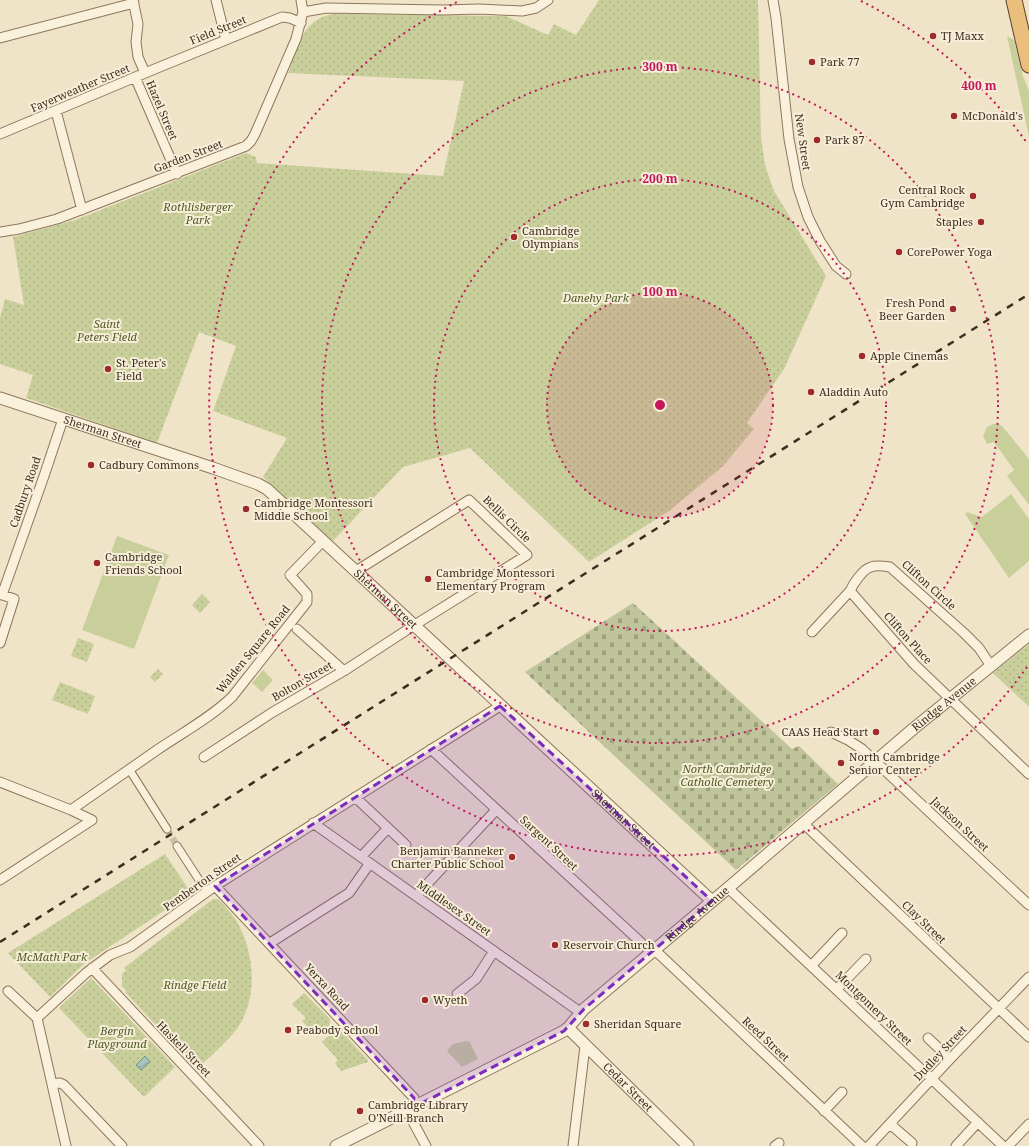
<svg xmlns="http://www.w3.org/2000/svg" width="1029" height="1146" font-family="'Noto Serif',serif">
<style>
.green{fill:#c9cf9b}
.cemetery{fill:url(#cemetery-stones)}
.park{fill:url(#park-dots)}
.water{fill:url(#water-waves);stroke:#6f938a}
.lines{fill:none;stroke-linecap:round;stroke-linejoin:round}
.pedestrian-tunnel{stroke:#ccc0a6;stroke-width:7;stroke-dasharray:7 3.5;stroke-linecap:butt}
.pedestrian-casing{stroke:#8d765c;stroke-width:9}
.minor-casing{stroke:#8d765c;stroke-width:11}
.tertiary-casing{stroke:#8d765c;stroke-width:13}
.trunk-casing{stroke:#5b4430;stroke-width:17}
.pedestrian{stroke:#faf1dc;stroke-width:7}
.minor{stroke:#faf1dc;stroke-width:9}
.tertiary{stroke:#faf1dc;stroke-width:11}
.trunk{stroke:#eabe7c;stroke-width:15}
.rail{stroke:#3d2e20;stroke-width:2.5;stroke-dasharray:7 7;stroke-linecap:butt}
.marked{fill:#7b2cbf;fill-opacity:0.2;stroke:#7b2cbf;stroke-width:3;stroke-dasharray:8 5;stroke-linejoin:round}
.ring{fill:none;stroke:#c2185b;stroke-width:2;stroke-dasharray:2 4}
.poi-dot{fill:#9e2a2b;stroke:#f7eed8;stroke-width:1.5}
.labels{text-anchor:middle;stroke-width:4;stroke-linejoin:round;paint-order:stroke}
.street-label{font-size:11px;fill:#3d2e20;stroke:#f7eed8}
.poi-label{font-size:11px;fill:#3d2e20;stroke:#f7eed8;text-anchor:start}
.park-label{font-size:11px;font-style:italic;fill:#4d5a26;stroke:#f7eed8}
.centre{fill:#c2185b;stroke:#f7eed8;stroke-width:2}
.ring-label{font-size:12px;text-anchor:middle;font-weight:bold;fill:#c2185b;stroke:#f7eed8;stroke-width:4;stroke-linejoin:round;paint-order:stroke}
</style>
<defs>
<pattern id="cemetery-stones" width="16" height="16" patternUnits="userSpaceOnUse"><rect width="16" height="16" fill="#bfc49a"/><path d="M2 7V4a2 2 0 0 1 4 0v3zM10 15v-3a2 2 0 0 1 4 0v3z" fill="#9ca07d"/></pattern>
<pattern id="park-dots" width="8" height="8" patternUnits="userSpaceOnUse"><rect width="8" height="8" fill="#c9cf9b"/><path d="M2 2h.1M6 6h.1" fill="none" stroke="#aeb285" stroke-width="1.8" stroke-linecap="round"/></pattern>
<pattern id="water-waves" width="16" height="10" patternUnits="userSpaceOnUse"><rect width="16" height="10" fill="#a9c4bc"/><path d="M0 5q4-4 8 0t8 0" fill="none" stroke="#8ba098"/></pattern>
</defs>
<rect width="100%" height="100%" fill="#f0e4c8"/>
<path class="green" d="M1007,36L1014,40L1023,76L1029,91V137Z
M993,424H999L1003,427L1029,459V505L1007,476L1014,470L994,442L987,444L983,436L987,427Z
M1011,494L1029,519V561L1009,578L965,514L967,512L982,517Z
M117,536L169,555L134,649L82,630Z
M263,670L273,680L262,692L252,683Z
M466,1041L470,1042L478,1059L462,1067L447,1051L453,1044Z"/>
<path class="cemetery" d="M633,603L792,749L799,746L838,784L736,870L525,672Z"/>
<path class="park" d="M599,0H758L761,138L765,165L774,191L826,276L784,369L747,423L754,429L723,466L669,511L589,562L470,448L403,467L333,541L263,477L287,438L213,411L236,346L199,332L157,443L26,398L33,375L0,364V318L5,299L24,305L13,237L75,220L246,153L256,157L257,163L443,176L464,81L288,73C298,48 302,18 334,14L506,16L548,35L554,24L576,35Z
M202,594L210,602L200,613L192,605Z
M78,638L94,644L87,662L71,656Z
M1029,644V707L993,673Z
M158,669L163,674L155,682L150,677Z
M60,682L95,696L88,714L52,700Z
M165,854L191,893L85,963L50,997L8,953Z
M213,899H218C224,905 231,912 236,920C255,952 259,999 236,1030C225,1044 210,1057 197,1069L125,992L127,991L122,986V974L126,970L124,968Z
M91,978L175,1067L144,1097L59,1008Z
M304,993L330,1019V1025L317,1037L302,1021L306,1018L292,1004Z
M335,1030H340L368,1060V1062L341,1071L335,1063L338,1060L322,1042Z"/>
<path class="water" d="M145,1056L150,1062L141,1070L136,1065Z"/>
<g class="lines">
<path class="pedestrian-tunnel" d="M167,829L177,846"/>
<defs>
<path id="pedestrian" d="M129,769L167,829
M177,846L203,886"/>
<path id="minor" d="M216,0L226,40
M773,0L776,18L789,139L798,187L808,217L820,241L836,266L846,274
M303,12L326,8L443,10L479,9L522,11L536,8L548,0
M0,38L134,3
M145,73L282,17L290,18L301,23
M135,77L177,174
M56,111L82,210
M0,134L145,73L138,57L136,42L138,24L133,0
M0,232L19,229L57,219L246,146L251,141L255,134L296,39L303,12L301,0
M850,591L914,664L1029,774
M0,594L14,599L0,643
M2,595L44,476L63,419
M297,629L344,671
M812,632L850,591C853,584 863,569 871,567C876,565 884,566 890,567L964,633L979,648L991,666
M831,732L848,740L862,749L1029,905
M431,749L647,948L659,954L862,1146
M204,757L273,712L347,669L413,626L527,555L469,500L356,571
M0,782L71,810L92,820L0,880
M355,797L388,828L361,857
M71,810C100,790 128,770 157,750C182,733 210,718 232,697L307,602V594L290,575L323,541
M313,823L580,1012
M803,823L1029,1037
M388,828L406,845
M215,886L414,1098L411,1118L426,1146
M728,888L1003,1146
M416,896L496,810
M270,943L349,893L370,863
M812,965L842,933
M92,968L259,1146
M837,989L866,959
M8,991L37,1018
M457,994L476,979L494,951
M928,1038L950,1059
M52,1084L60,1083L64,1085L122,1146
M824,1111L842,1092
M890,1124L912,1143
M66,1146L37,1018L86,973L110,955L130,947L215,886L500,706
M573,1146L585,1046
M775,1146L779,1143
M869,1146L950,1059L1029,977
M956,1146L978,1122
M1008,1146L1029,1124"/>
<g id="tertiary">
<path id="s1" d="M0,398L213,468L258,484L267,489L712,901"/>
<path id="s2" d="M568,1028L688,1146"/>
<path id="s3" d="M336,1146L564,1031L568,1028L584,1009L728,888L913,729L1029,635"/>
</g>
<path id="trunk" d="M1014,0L1029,65"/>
</defs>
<use href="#pedestrian" class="pedestrian-casing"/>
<use href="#minor" class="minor-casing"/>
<use href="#tertiary" class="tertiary-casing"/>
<use href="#trunk" class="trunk-casing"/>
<use href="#pedestrian" class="pedestrian"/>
<use href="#minor" class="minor"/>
<use href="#tertiary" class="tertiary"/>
<use href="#trunk" class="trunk"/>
<path class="rail" d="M0,942L1029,294"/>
</g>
<path class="marked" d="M500,706L712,901L584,1009L564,1031L412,1108L414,1098L215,886Z"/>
<circle cx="660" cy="405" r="113" fill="#c2185b" fill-opacity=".12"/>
<g class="ring">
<circle cx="660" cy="405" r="113"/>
<circle cx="660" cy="405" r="226"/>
<circle cx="660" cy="405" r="338"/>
<path d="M1027 667A451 451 0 1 1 459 1M861 1A451 451 0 0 1 1027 143"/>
</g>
<g class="poi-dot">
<circle cx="933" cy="36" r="4"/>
<circle cx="812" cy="62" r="4"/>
<circle cx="954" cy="116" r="4"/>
<circle cx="817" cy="140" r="4"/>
<circle cx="973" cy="196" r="4"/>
<circle cx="981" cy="222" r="4"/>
<circle cx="514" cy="237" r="4"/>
<circle cx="899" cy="252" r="4"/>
<circle cx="953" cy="309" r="4"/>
<circle cx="862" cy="356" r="4"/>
<circle cx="108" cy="369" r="4"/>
<circle cx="811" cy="392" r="4"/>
<circle cx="91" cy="465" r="4"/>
<circle cx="246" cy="509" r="4"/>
<circle cx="97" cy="563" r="4"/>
<circle cx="428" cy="579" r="4"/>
<circle cx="876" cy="732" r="4"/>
<circle cx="841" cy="763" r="4"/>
<circle cx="512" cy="857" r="4"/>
<circle cx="555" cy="945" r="4"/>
<circle cx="425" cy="1000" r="4"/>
<circle cx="586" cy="1024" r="4"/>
<circle cx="288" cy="1030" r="4"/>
<circle cx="360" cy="1111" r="4"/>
</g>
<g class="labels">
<g class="street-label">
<text transform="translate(218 30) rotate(-22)" y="4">Field Street</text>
<text transform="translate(80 88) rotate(-23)" y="4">Fayerweather Street</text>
<text transform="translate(162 110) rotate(67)" y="4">Hazel Street</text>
<text transform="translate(803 142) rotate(82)" y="4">New Street</text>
<text transform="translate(188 156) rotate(-21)" y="4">Garden Street</text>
<text dy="4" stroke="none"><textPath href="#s1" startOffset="108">Sherman Street</textPath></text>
<text transform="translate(25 492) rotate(-71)" y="4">Cadbury Road</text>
<text transform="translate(507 519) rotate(44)" y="4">Bellis Circle</text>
<text transform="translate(929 585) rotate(42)" y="4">Clifton Circle</text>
<text dy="4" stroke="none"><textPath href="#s1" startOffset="444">Sherman Street</textPath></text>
<text transform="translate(908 638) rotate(48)" y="4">Clifton Place</text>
<text transform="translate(253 649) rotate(-51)" y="4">Walden Square Road</text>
<text transform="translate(302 681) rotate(-30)" y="4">Bolton Street</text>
<text dy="4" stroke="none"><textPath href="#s3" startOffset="757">Rindge Avenue</textPath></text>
<text dy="4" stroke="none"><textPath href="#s1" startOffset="768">Sherman Street</textPath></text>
<text transform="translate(960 824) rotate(43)" y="4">Jackson Street</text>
<text transform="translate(549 843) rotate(43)" y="4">Sargent Street</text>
<text transform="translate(202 882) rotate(-35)" y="4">Pemberton Street</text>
<text transform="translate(454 908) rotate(35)" y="4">Middlesex Street</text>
<text dy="4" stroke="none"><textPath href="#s3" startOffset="433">Rindge Avenue</textPath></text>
<text transform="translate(924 922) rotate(44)" y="4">Clay Street</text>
<text transform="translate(327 987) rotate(47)" y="4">Yerxa Road</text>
<text transform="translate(874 1008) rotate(44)" y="4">Montgomery Street</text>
<text transform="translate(766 1039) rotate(43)" y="4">Reed Street</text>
<text transform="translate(184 1049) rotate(46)" y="4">Haskell Street</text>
<text transform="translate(940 1053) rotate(-47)" y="4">Dudley Street</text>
<text dy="4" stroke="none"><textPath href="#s2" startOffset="84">Cedar Street</textPath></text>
</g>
<g class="poi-label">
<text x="941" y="40">TJ Maxx</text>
<text x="820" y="66">Park 77</text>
<text x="962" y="120">McDonald's</text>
<text x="825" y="144">Park 87</text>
<text x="965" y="194" text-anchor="end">Central Rock<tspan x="965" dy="13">Gym Cambridge</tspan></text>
<text x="973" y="226" text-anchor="end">Staples</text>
<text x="522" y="235">Cambridge<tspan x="522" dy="13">Olympians</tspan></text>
<text x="907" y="256">CorePower Yoga</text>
<text x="945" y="307" text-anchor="end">Fresh Pond<tspan x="945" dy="13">Beer Garden</tspan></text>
<text x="870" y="360">Apple Cinemas</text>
<text x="116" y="367">St. Peter's<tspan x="116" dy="13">Field</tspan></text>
<text x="819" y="396">Aladdin Auto</text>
<text x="99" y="469">Cadbury Commons</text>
<text x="254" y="507">Cambridge Montessori<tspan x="254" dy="13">Middle School</tspan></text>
<text x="105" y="561">Cambridge<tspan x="105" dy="13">Friends School</tspan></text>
<text x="436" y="577">Cambridge Montessori<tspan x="436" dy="13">Elementary Program</tspan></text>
<text x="868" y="736" text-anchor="end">CAAS Head Start</text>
<text x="849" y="761">North Cambridge<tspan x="849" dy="13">Senior Center</tspan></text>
<text x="504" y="855" text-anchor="end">Benjamin Banneker<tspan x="504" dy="13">Charter Public School</tspan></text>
<text x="563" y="949">Reservoir Church</text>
<text x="433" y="1004">Wyeth</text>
<text x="594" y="1028">Sheridan Square</text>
<text x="296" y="1034">Peabody School</text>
<text x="368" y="1109">Cambridge Library<tspan x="368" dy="13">O'Neill Branch</tspan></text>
</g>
<g class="park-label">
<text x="198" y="211">Rothlisberger<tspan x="198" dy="13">Park</tspan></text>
<text x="596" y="302">Danehy Park</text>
<text x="107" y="328">Saint<tspan x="107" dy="13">Peters Field</tspan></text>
<text x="727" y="773">North Cambridge<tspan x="727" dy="13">Catholic Cemetery</tspan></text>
<text x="52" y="961">McMath Park</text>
<text x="195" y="989">Rindge Field</text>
<text x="117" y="1035">Bergin<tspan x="117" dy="13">Playground</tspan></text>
</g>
</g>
<circle cx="660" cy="405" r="6" class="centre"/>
<g class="ring-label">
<text x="660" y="71">300 m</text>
<text x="979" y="90">400 m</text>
<text x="660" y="183">200 m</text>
<text x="660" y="296">100 m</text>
</g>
</svg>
